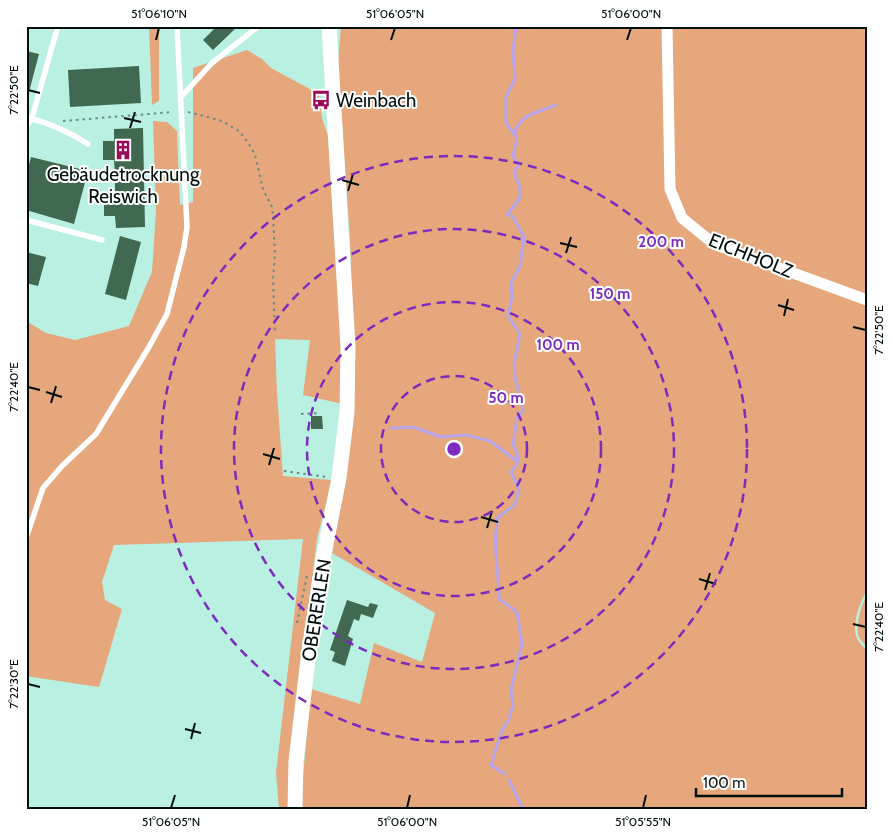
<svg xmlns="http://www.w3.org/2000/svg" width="893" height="835" font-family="Cabin,sans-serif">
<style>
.green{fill:#e5a77b}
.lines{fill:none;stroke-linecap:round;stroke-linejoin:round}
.stream{stroke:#b7a5eb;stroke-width:3}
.building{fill:#416850}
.path{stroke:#678d83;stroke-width:2;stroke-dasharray:2.5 4;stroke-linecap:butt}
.service{stroke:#fff;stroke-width:5.5}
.minor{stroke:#fff;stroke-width:11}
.secondary{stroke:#fff;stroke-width:15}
.ticks{fill:none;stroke:#000f0b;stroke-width:2}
.ring{fill:none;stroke:#7b2cbf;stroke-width:2.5;stroke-dasharray:9 6}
.labels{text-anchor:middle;stroke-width:4;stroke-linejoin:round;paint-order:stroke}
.poi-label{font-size:19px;fill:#000f0b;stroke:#fff;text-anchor:start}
.street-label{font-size:19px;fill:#000f0b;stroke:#fff}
.centre{fill:#7b2cbf;stroke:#fff;stroke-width:2.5}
.ring-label{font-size:15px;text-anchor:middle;font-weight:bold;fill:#7b2cbf;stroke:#fff;stroke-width:4;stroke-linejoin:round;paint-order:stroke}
.neatline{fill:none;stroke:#000f0b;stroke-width:2}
.ticks-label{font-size:12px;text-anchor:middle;fill:#000f0b}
</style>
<rect width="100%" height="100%" fill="#b9f0e1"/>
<path class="green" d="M149,26H159V101L152,105Z
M341,26H665L668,190L698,235L867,301V590C860,602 851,625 857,638C859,643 864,647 867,651V809H300L311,689L360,704L374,643L422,662L435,613L332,553L343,489L354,363L350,240L338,63Z
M669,26H867V298L715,242L684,217L671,189Z
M247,50L262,59L271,68L319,94L322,118L328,136L342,356L343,404L303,395L310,340L275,339L277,393L283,476L332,480L317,539L290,761V809H279L276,773L303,539L114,545L102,582L105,600L122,609L99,687L26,676V321L46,333L75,340L129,326L152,272L156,210L153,121L167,122L177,131L180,205L193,202V68Z
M867,595V647C865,644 860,640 859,637C855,626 861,605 867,595Z"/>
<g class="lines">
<path class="stream" d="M514,135C519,113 538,113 556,105
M391,428L413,427L441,437L466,435L490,441L518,462
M505,774L491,765L502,730L508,721L513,706L511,690L522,644L517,612L499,599C499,571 492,544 498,517L515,505L519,489L511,472L518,462L517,452L513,445L517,418L523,410L515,377L514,364L520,334L508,316L512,297L511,283L520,266L524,237L513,217L507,214C524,195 523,195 514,172L519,165L513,156L517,138L506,123V97L515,79L513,51L516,26
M509,780L523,809"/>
</g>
<path class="building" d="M217,26H238L213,50L203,40Z
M26,51L39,54L29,92H26Z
M139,66L141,103L70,107L68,70Z
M143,128L145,227L116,228L115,216H104V197H115V177L114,160H103V141H114V129Z
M31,157L88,171L74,224L26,210V176Z
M120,236L141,242L126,300L105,294Z
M26,252L46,257L38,286L26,283L29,264H26Z
M311,416H322L323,429H311Z
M347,600L368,607L370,603L378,605L373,618L361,614L359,621L354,619L348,636L353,639L345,666L332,661L335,652L330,650Z"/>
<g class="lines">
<path class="path" d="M188,112L222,121L239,131L249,144L255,155L263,189L272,207L273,217L275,254L273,278L275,333
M63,121L173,112
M301,414L319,413
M284,471L327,477
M297,623L307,576"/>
<path class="service" d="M181,97L212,63L259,26
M26,117C49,123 68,131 88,144
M26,127L32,118L58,26
M26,220L102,240
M26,538L43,488L62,466L96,434L149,347L167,314L184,247L187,227L177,26"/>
<path class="minor" d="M667,26L670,189L682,218L714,244L867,300"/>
<path class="secondary" d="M295,809L296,761L309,651L323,559L339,478L347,412L348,346L329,26"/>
</g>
<path class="ticks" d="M156,40L159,28M391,40L395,28M627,40L631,28M28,90L40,93M124,118L141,122M130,128L135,112M342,180L359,185M348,191L353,174M560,243L577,247M566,253L571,237M778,305L794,310M784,316L788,299M853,327L866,330M28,387L40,390M46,392L62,397M51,403L56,386M263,454L280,459M269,465L274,448M481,517L498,522M487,528L492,511M699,579L716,584M705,590L710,573M853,624L866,627M28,684L40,687M185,729L201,733M191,739L195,723M171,808L175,795M407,808L410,795M643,808L646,795"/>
<g class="ring">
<circle cx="454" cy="449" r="73"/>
<circle cx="454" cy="449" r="147"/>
<circle cx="454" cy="449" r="220"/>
<circle cx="454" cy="449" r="293"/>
</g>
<defs>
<symbol id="bus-bare" viewBox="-9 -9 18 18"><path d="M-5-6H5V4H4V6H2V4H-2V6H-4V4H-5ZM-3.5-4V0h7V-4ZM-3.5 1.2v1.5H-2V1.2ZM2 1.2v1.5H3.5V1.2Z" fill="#9b0959" stroke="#fff" stroke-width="2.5" paint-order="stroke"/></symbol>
<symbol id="building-bare" viewBox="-9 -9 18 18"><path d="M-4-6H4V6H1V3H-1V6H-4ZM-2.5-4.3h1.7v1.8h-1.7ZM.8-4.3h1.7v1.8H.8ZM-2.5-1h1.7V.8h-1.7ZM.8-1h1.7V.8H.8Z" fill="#9b0959" stroke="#fff" stroke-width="2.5" paint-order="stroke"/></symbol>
</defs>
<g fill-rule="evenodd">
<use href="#bus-bare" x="307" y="86" width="28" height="28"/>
<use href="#building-bare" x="109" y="136" width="28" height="28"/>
</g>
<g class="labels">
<g class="poi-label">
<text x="336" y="107">Weinbach</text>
<text x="123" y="181" text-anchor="middle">Gebäudetrocknung<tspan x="123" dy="22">Reiswich</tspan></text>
</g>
<g class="street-label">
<text transform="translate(751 255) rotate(22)" y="7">EICHHOLZ</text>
<text transform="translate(316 610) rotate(-81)" y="7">OBERERLEN</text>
</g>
</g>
<circle cx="454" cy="449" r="8" class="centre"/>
<g class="ring-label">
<text x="661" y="247">200 m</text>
<text x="610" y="299">150 m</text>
<text x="558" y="350">100 m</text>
<text x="506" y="403">50 m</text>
</g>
<rect width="893" height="835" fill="none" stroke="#ffffff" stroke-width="55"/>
<path d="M696 788v8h146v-8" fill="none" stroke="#000f0b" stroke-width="2.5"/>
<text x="703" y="788" font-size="15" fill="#000f0b" stroke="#ffffff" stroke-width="4" paint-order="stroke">100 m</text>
<rect x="28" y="28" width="838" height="780" class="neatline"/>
<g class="ticks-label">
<text x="159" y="18">51°06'10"N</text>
<text x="395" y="18">51°06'05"N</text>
<text x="631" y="18">51°06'00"N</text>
<text transform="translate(14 90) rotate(-90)" y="4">7°22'50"E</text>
<text transform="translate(879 330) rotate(-90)" y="4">7°22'50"E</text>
<text transform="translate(14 387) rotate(-90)" y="4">7°22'40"E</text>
<text transform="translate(879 627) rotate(-90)" y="4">7°22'40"E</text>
<text transform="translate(14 684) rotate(-90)" y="4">7°22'30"E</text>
<text x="171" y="826">51°06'05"N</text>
<text x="407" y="826">51°06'00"N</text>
<text x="643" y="826">51°05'55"N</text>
</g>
</svg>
